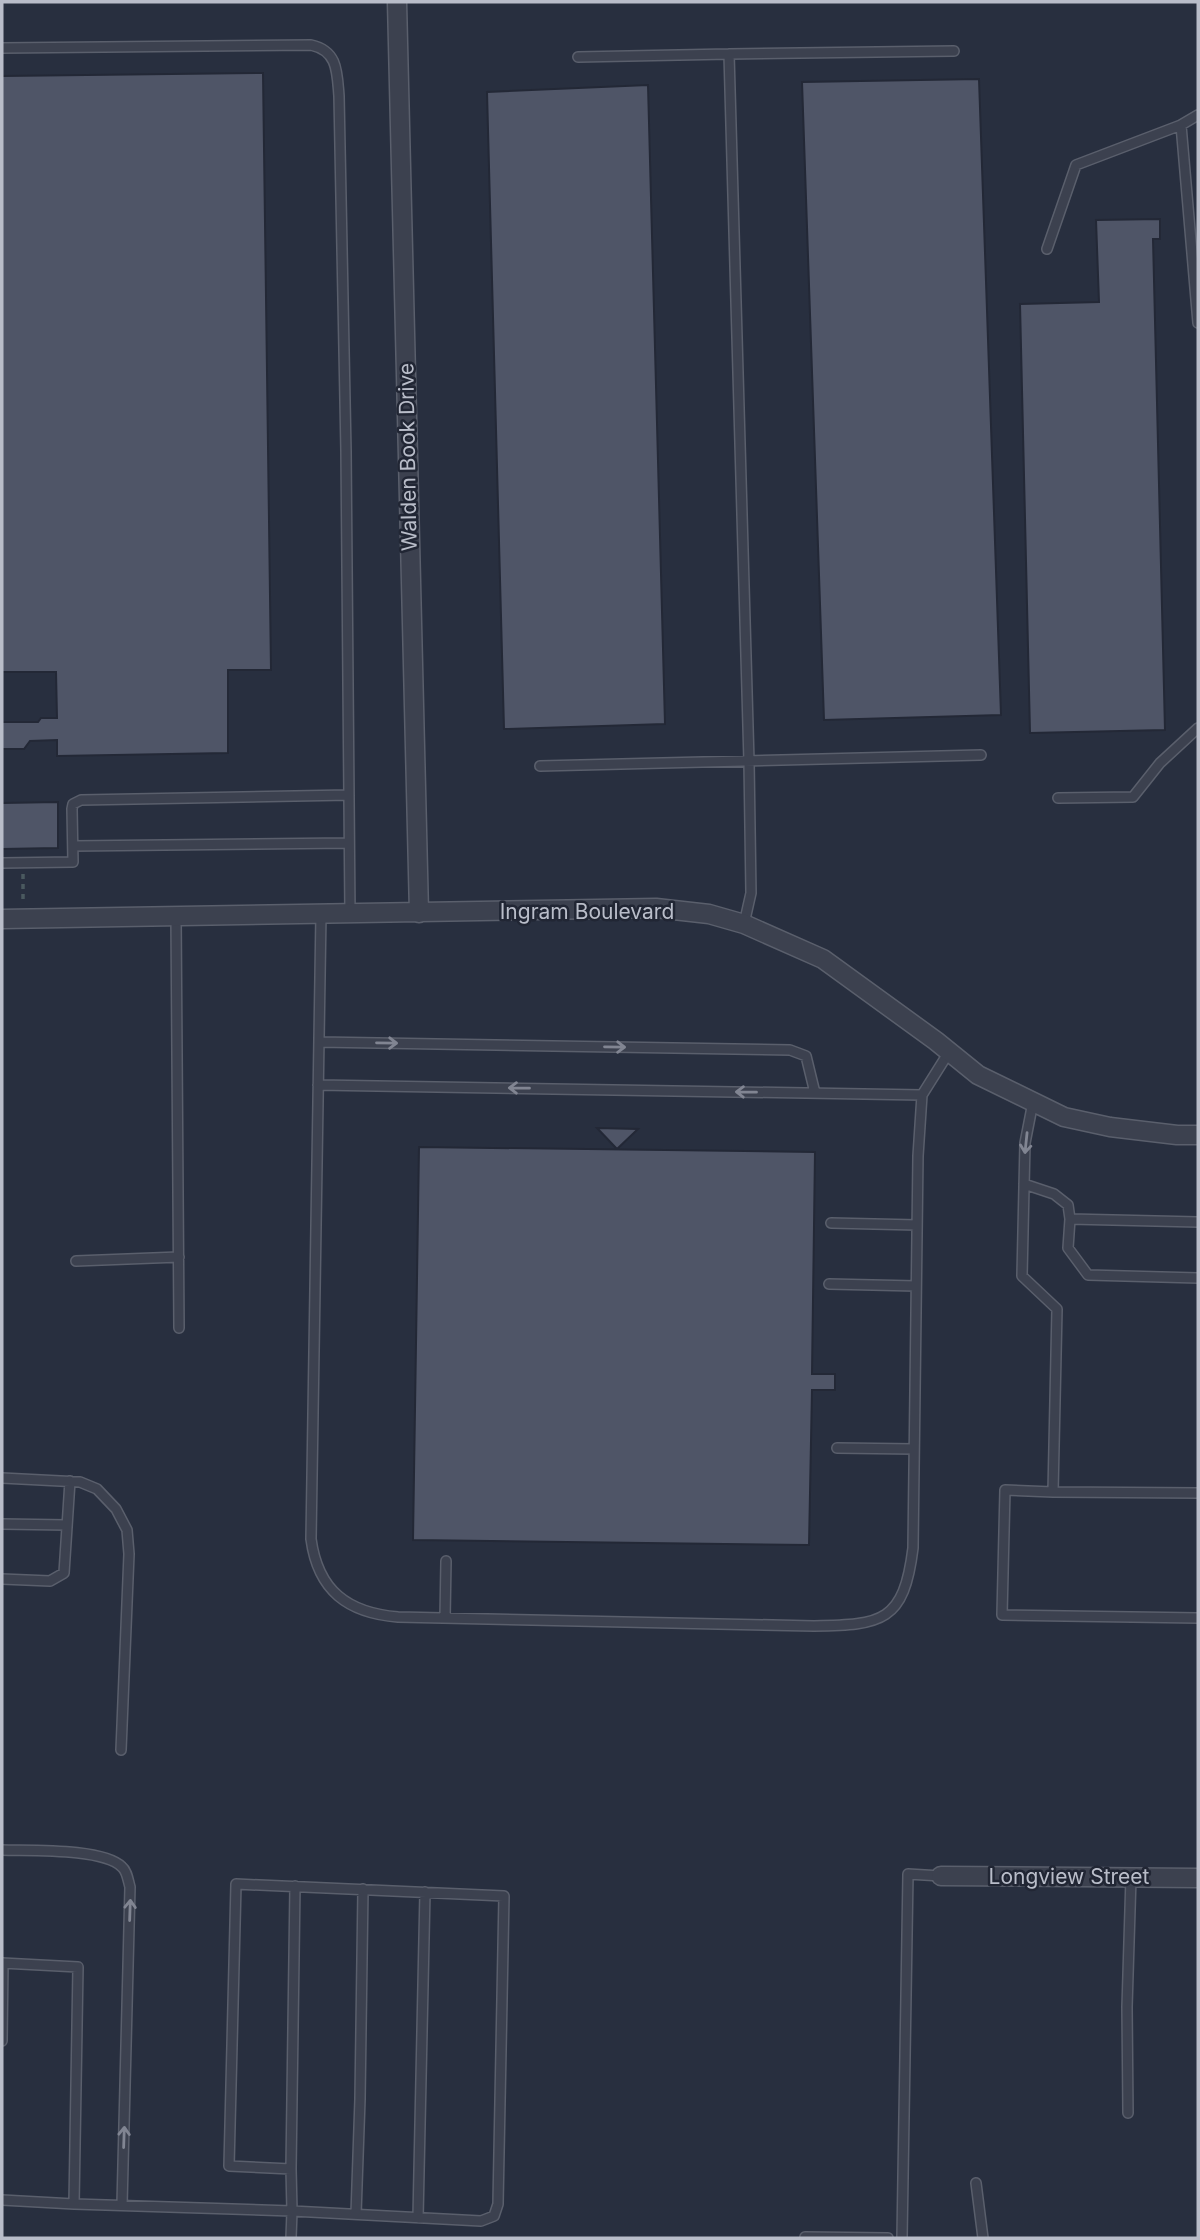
<svg xmlns="http://www.w3.org/2000/svg" width="1200" height="2240" font-family="Inter,sans-serif">
<style>
.building{fill:#4f5567;stroke:#232836;stroke-width:2}
.lines{fill:none;stroke-linecap:round;stroke-linejoin:round}
.lane-casing{stroke:#5a5f6c;stroke-width:12}
.street-casing{stroke:#5a5f6c;stroke-width:21}
.path{stroke:#4a595f;stroke-width:3.5;stroke-dasharray:5 5;stroke-linecap:butt}
.lane{stroke:#3c414f;stroke-width:9}
.street{stroke:#3c414f;stroke-width:18}
.oneway{stroke:#818592}
.labels{text-anchor:middle;stroke-width:5;stroke-linejoin:round;paint-order:stroke}
.street-label{font-size:21px;fill:#b9bdc9;stroke:#212634}
</style>
<rect width="100%" height="100%" fill="#282f3f"/>
<path class="building" d="M263,73L271,670H228V753L57,756V740L30,741L24,749H2V722H38L41,718H57L56,672H2V76Z
M979,79L1001,715L824,720L802,82Z
M648,85L665,724L504,729L487,92Z
M1160,219V239H1153L1165,730L1030,733L1020,304L1099,302L1096,220Z
M58,802V848L2,849V803Z
M597,1128L638,1129L617,1149Z
M419,1147L815,1152L812,1374H835V1390H812L809,1545L413,1540Z"/>
<g class="lines">
<defs>
<path id="lane" d="M2,48L311,45C338,51 337,72 339,96L346,451L350,914
M578,57L729,54
M1198,115L1181,125L1198,323
M1047,249L1076,165L1181,125
M540,766L981,755
M1058,798L1133,797L1160,763L1198,728
M73,846L349,843
M2,863L73,862L72,809L73,804L81,800L349,795
M321,914L311,1539C318,1591 348,1613 398,1617L814,1626C882,1625 904,1622 913,1548L918,1156L922,1095L949,1052
M176,917L179,1328
M744,924L751,893L749,762L729,54L954,51
M319,1042L790,1050L806,1056L815,1093
M318,1085L922,1095
M1033,1102L1025,1143L1022,1276L1057,1309L1053,1492L1198,1493
M1024,1184L1054,1194L1068,1205L1070,1219
M1198,1222L1070,1219L1068,1248L1088,1275L1198,1278
M831,1223L917,1225
M76,1261L179,1257
M829,1284L916,1286
M837,1448L914,1449
M2,1478L80,1482L97,1489L116,1509L127,1530L129,1554L121,1750
M1053,1492L1005,1490L1002,1615L1198,1618
M2,1524L67,1525
M2,1579L50,1581L64,1573L70,1481
M445,1618L446,1561
M2,1850C30,1851 103,1848 122,1867C127,1871 128,1880 130,1887L122,2205
M236,1884L504,1896L498,2204L494,2216L481,2221L292,2211L291,2169L229,2166Z
M2,1963L78,1967L74,2204L292,2211L291,2238
M2,2041L3,1963
M1128,2113L1127,2007L1131,1877
M291,2169L295,1886
M976,2183L983,2238
M2,2200L74,2204
M356,2214L360,2099L363,1889
M418,2218L425,1892
M805,2237L888,2238
M902,2238L908,1874L941,1876"/>
<path id="street" d="M397,2L419,913
M2,919L656,908L709,914L744,924L823,959L936,1041L978,1075L1064,1117L1110,1127L1177,1135H1198
M941,1876L1198,1878"/>
</defs>
<use href="#lane" class="lane-casing"/>
<use href="#street" class="street-casing"/>
<path class="path" d="M23,874V900"/>
<use href="#lane" class="lane"/>
<use href="#street" class="street"/>
</g>
<defs><path id="oneway-shaft" d="M-6 0H5M1.5-3L5.5 0L1.5 3" fill="none" stroke-width="1.6" stroke-linecap="round" stroke-linejoin="round" transform="scale(1.75)"/></defs>
<g class="oneway">
<use href="#oneway-shaft" transform="translate(387 1043) rotate(1)"/>
<use href="#oneway-shaft" transform="translate(615 1047) rotate(1)"/>
<use href="#oneway-shaft" transform="translate(519 1088) rotate(-179)"/>
<use href="#oneway-shaft" transform="translate(746 1092) rotate(-179)"/>
<use href="#oneway-shaft" transform="translate(1026 1143) rotate(96)"/>
<use href="#oneway-shaft" transform="translate(130 1910) rotate(-88)"/>
<use href="#oneway-shaft" transform="translate(124 2137) rotate(-88)"/>
</g>
<g class="labels">
<g class="street-label">
<text transform="translate(408 457) rotate(-91)" y="7">Walden Book Drive</text>
<text x="587" y="919">Ingram Boulevard</text>
<text x="1069" y="1884">Longview Street</text>
</g>
</g>
<rect width="1200" height="2240" fill="none" stroke="#b9bdc9" stroke-width="7"/>
</svg>
